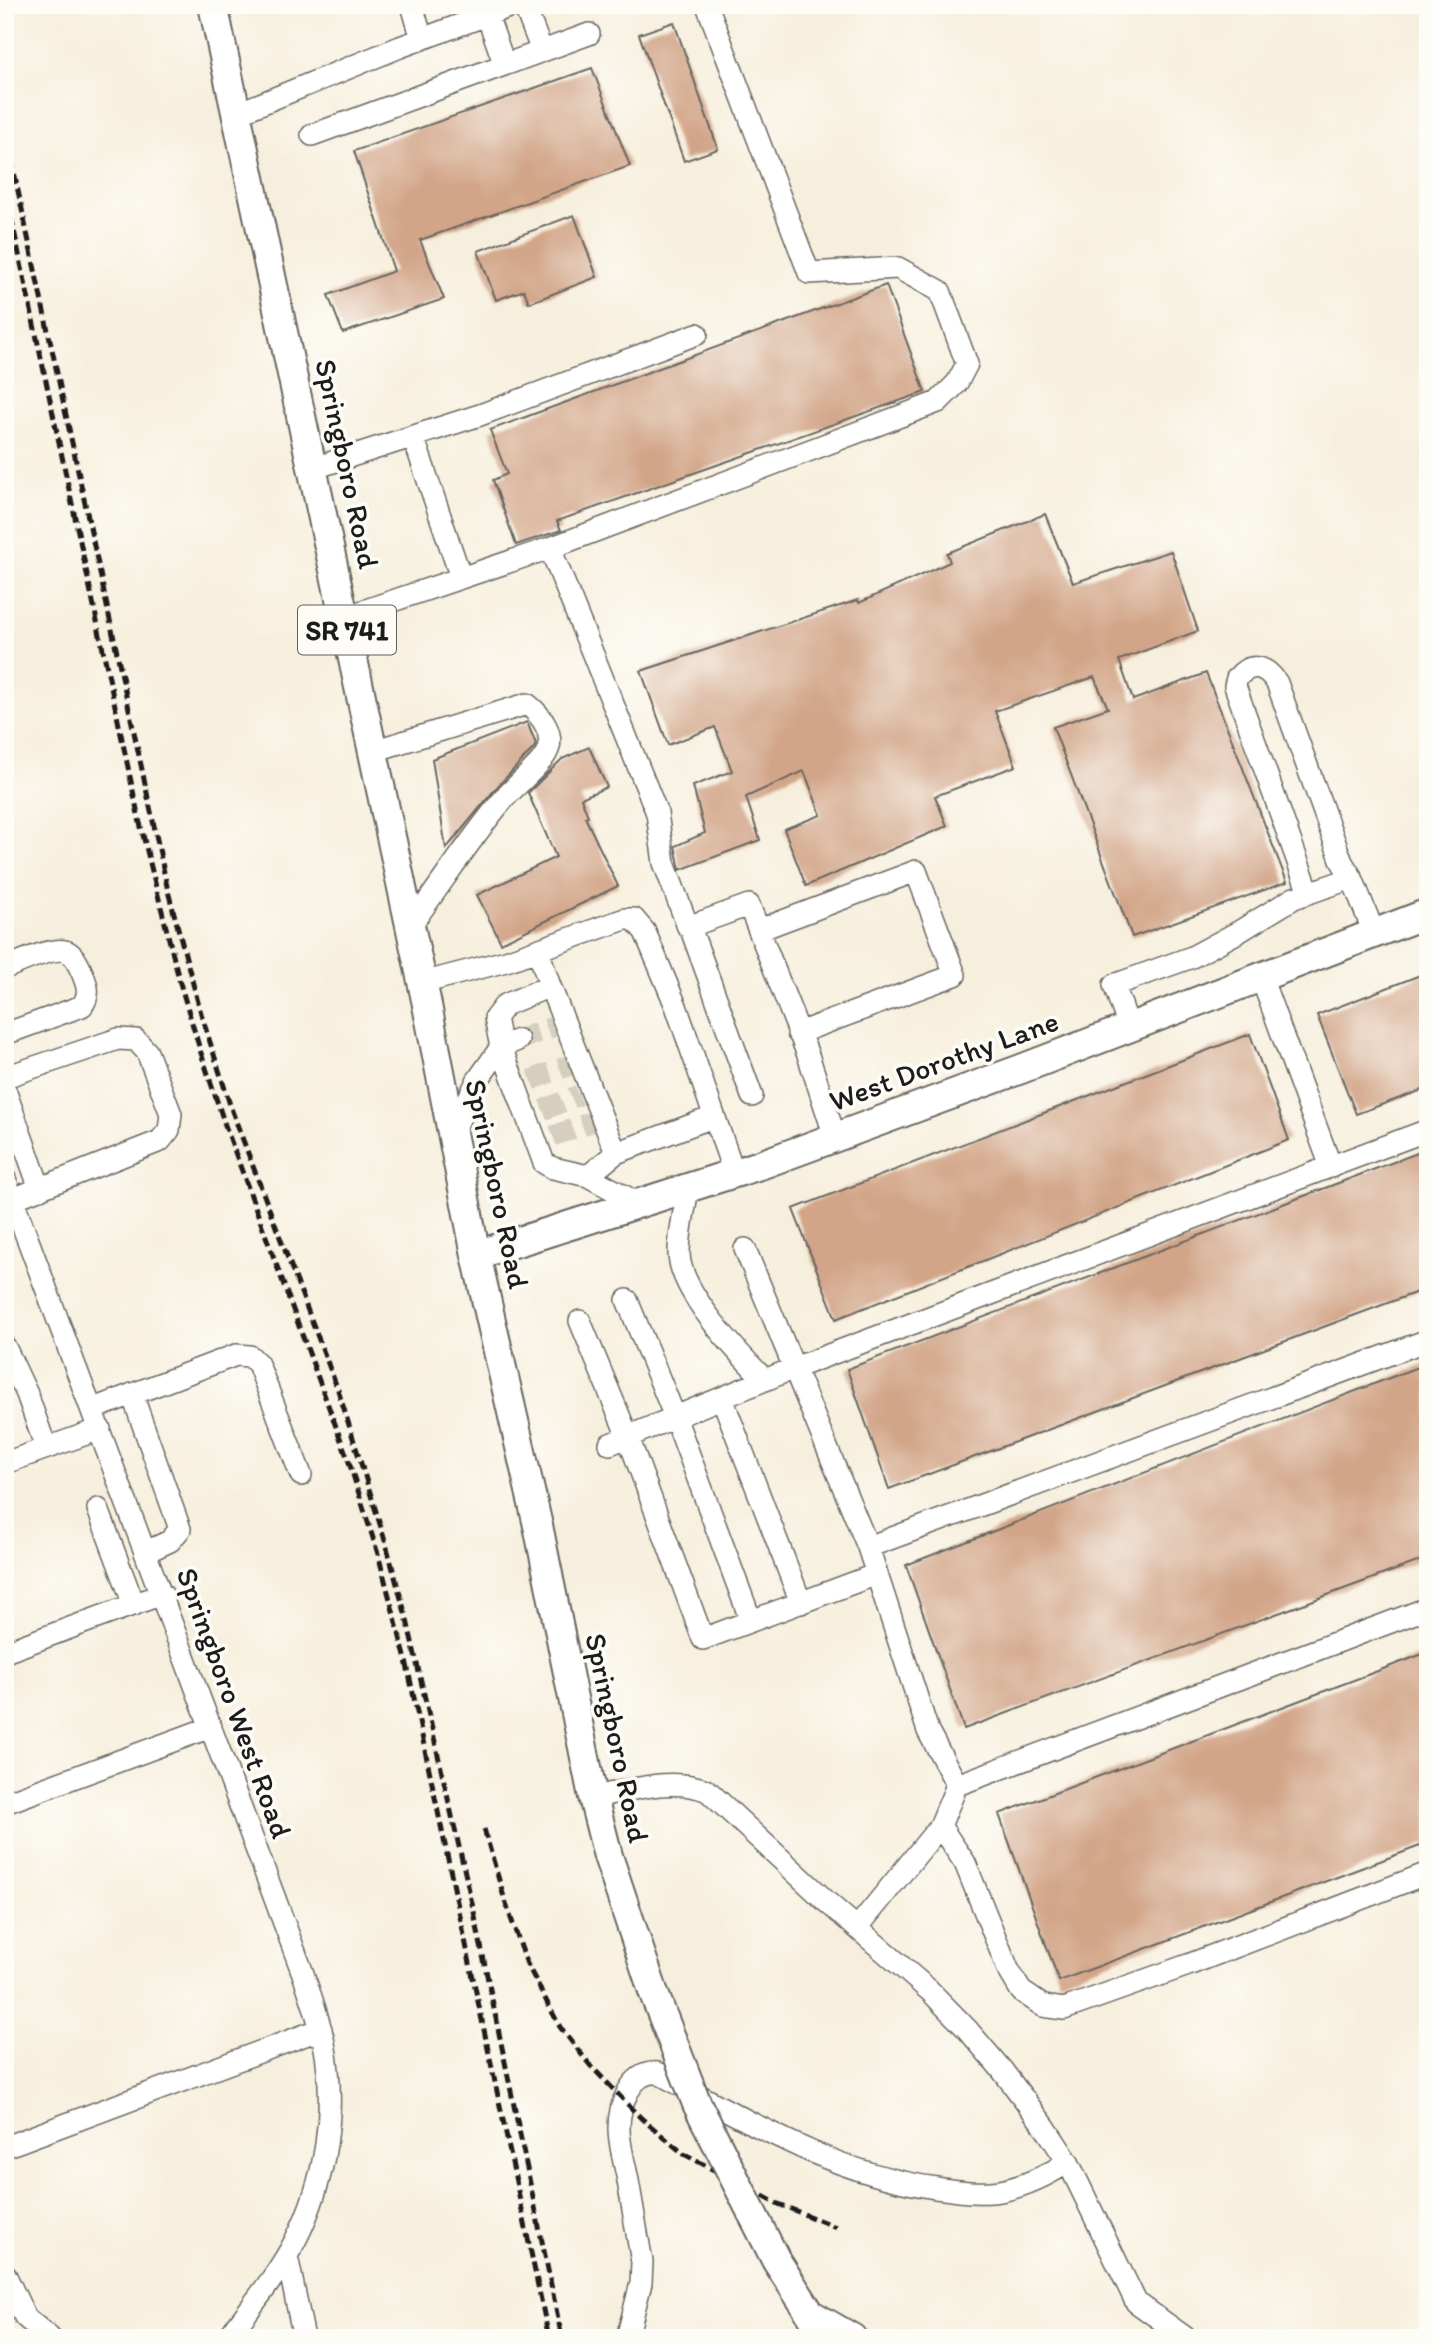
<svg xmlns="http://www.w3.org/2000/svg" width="1433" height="2343" font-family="Itim,sans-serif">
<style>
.building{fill:#d2a588}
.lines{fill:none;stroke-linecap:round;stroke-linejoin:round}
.minor-tunnel{stroke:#d6cfc0;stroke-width:21;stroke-dasharray:21 10;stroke-linecap:butt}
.minor-casing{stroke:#696660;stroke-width:24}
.major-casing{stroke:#696660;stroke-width:32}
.minor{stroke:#fff;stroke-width:21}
.major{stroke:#fff;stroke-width:28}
.rail{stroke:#1c1c1c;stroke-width:5;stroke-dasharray:10 5;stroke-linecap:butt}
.major-bridge-casing{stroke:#696660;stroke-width:32;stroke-linecap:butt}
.major-bridge{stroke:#fff;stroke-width:28}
.labels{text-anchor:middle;stroke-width:7;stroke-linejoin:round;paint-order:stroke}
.shield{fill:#fdfcf7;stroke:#605f5e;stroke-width:2}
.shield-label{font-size:28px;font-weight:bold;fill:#1c1c1c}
.street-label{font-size:30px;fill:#1c1c1c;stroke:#fdfcf7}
</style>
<rect width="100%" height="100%" fill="#fdfcf7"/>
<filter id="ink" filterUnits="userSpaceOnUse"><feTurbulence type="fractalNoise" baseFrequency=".0143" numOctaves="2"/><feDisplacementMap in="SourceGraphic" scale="14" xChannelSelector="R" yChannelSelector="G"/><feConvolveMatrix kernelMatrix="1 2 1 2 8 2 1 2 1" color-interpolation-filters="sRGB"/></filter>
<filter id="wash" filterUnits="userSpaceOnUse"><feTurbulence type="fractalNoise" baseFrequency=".00686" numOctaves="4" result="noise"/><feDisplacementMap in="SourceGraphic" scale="28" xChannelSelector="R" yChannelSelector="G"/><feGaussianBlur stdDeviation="1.57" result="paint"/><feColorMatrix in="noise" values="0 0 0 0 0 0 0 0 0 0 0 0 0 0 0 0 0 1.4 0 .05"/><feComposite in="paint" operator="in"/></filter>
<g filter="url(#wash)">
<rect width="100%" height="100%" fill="#f7efdd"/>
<g id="blocks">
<path class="building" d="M674,22L718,149L684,161L639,34Z
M592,68L630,166L420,240L444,299L343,333L328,295L394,271L354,151Z
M574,215L597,277L529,303L524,290L496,300L478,251Z
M886,285L925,392L557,521L561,530L516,545L493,480L507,474L490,430Z
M1045,514L1073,583L1171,551L1198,631L1119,660L1133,700L1206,673L1287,882L1132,937L1053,727L1108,708L1094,677L995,711L1016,766L935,796L947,826L806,886L784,829L821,815L804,771L746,797L760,840L680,870L675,846L705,833L693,786L732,771L715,727L668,745L641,671L858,600L859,603L950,562L947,553Z
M527,722L536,744L534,748L497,787L446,849L432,759Z
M589,747L607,787L581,798L588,816L585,817L618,886L501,943L477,895L556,857L528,793L562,759Z
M1428,972V1088L1356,1114L1317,1015Z
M1250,1034L1289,1140L836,1319L793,1209Z
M1428,1149V1288L889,1489L847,1369Z
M1428,1363V1558L964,1729L906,1565Z
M1428,1652V1843L1059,1981L999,1814Z"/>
</g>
</g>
<g filter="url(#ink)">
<use href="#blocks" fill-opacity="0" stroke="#696660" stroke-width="2"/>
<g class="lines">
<path class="minor-tunnel" d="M518,1040L555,1026
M531,1080L570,1065
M543,1110L579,1095
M553,1136L591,1122"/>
<defs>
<path id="minor" d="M412,5L422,39
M524,5L542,51
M487,15L504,63
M238,113L400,47L514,5
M312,135L589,34
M413,436L461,578
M314,468L480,415L697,334
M550,548L938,402L957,383L967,364L940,291L898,268L809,273L707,5
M345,617L550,548L657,813L664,863L688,927L749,905L808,1055L835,1137
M373,751L527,704C541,715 557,735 546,754C539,767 513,787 502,801C469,840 441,885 410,926
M1309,893L1235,686L1237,678C1251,661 1266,666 1277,683L1342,862L1352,878
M690,927L752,1096
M759,930L916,871L955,975L798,1033
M538,950L550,986L616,1153L588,1176
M5,968C19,963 55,945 68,952C76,957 80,968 83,975C88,987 90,995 82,1006L5,1034
M1261,977L1331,1167
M422,983L506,961L625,919H634L645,932L676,1006L734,1173
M550,986L505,1005L495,1018L501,1047L544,1163L553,1168L588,1176L639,1204
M1129,1027L1114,985L1192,957L1240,931L1294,898L1352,878L1374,933
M5,1077L118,1039L136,1040L147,1052L171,1114L169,1130L160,1141L13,1199
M5,1090L40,1189
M453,1132L477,1081L501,1047L518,1040
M616,1153L713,1117
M5,1179L302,1971C310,1994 319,2018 324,2043C337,2109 326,2181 295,2241C277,2276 251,2306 228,2338
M688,1188C685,1209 679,1232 679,1253C679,1291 739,1354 765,1380
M745,1249L868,1547L928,1731L957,1785
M627,1300L675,1417L751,1621
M580,1321L628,1437L703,1639L877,1574
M5,1347L27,1394L46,1448
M132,1394L180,1529L170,1541L146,1552
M722,1398L801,1603
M93,1409L236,1355L250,1356L258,1364L301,1475
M610,1444L794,1368L1428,1130
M5,1463L100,1429
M98,1509L134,1605
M868,1547L1428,1340
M5,1652L162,1594
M593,1797C630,1791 672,1776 708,1791L827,1902L930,1991L967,2029L1002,2070L1045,2127L1068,2162L1136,2302L1186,2338
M5,1803L211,1727
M940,1826L965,1863L1008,1969L1021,1991L1043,2006L1064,2009L1188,1965L1428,1873
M857,1928L940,1826L957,1785L1428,1608
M5,2147L321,2029
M287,2256L304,2338
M5,2274L25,2317L50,2338
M627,2338L641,2283L642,2262C637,2235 633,2208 628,2181C625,2164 619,2145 619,2128C619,2105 631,2070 658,2073C750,2122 831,2173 936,2188C958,2191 983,2195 1005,2190C1028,2185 1048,2175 1068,2162"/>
<path id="major" d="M213,5L426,1000L476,1255L539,1530L593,1797L608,1856L653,1991
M476,1255L760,1165L1021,1069L1428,913
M752,2213L776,2260L826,2338
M812,2315L852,2338"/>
</defs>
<use href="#minor" class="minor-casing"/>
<use href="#major" class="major-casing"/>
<use href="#minor" class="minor"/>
<use href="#major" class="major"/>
<path class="rail" d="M5,130L168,891L202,1017L232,1111L338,1390L384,1537L407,1620L474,1912L562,2338
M5,188L139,819L180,983L201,1053L225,1125L349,1462L378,1554L406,1660L549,2338
M484,1829L506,1904L527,1964L560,2027L590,2065L641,2118L684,2154L776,2203L836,2227"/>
<defs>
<path id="major-bridge" d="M653,1991L697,2104L752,2213"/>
</defs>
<use href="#major-bridge" class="major-bridge-casing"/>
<use href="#major-bridge" class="major-bridge"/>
</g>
</g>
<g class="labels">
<rect class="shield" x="298" y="605.5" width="98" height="49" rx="5"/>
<g class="shield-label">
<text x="347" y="640">SR 741</text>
</g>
<g class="street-label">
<text transform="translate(347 464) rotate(78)" y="10">Springboro Road</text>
<text transform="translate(944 1061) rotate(-20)" y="10">West Dorothy Lane</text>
<text transform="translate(497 1184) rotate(78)" y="10">Springboro Road</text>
<text transform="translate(234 1703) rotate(70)" y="10">Springboro West Road</text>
<text transform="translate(617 1738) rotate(78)" y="10">Springboro Road</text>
</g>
</g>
<rect width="1433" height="2343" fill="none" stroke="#fdfcf7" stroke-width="28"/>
</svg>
